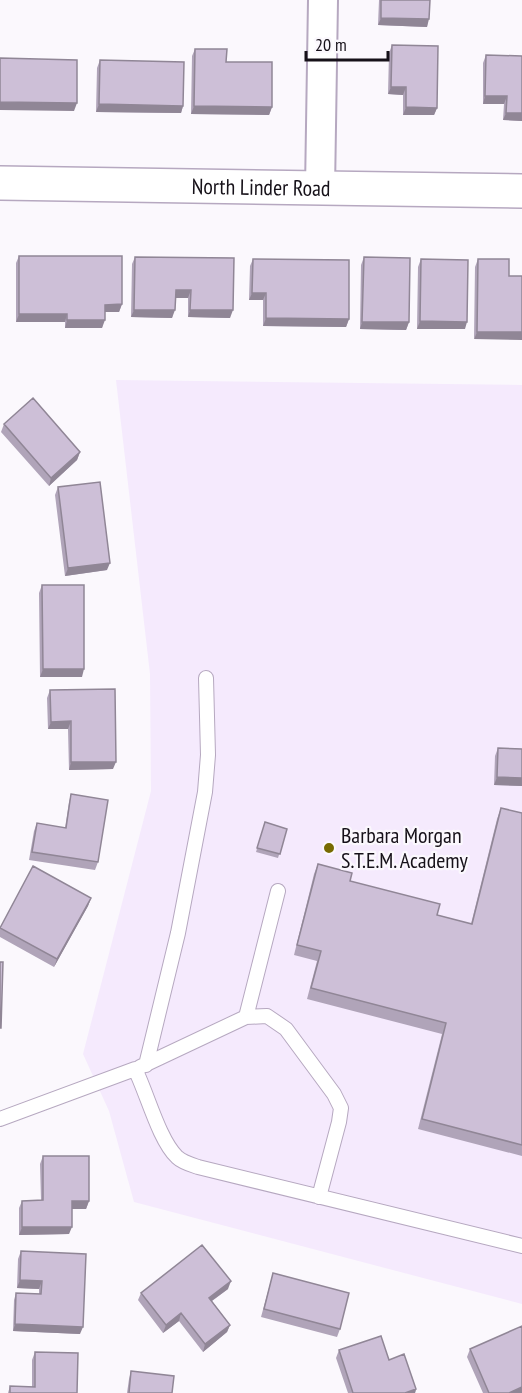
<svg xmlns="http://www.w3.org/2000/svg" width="522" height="1393" font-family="'PT Sans Narrow',sans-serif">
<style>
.built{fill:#f5eafd}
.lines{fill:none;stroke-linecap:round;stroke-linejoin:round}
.lane-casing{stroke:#b6a8c0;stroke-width:16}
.street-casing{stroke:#b6a8c0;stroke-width:32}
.secondary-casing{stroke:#b6a8c0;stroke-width:36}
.lane{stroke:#fff;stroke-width:14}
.street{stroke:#fff;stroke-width:28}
.secondary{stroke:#fff;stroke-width:33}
.wall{fill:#b0a4b9}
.shaded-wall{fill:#908696}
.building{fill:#cdbfd7;stroke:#908696;stroke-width:1.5}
.poi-dot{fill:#776a01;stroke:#fbf8fd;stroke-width:2}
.labels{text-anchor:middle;stroke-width:4.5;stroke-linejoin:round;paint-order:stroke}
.street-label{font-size:22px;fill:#161119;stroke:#fbf8fd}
.poi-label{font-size:22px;fill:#161119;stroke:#fbf8fd;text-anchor:start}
</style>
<rect width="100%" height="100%" fill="#fbf8fd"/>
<path class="built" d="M116,380L522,385V1304L134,1202L109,1111L83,1054L151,791L150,674Z"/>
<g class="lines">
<defs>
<path id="lane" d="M246,1017L278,891
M146,1065L178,933L205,792L208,755L206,678
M140,1067L246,1017L267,1016L286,1029L334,1094L341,1108L339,1122L319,1197
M0,1119L135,1069C147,1093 159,1140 177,1157C182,1162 192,1165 198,1167L522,1246"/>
<path id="street" d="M320,189L323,0"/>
<g id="secondary">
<path id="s1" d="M0,183L522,191"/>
</g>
</defs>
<use href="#lane" class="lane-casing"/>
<use href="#street" class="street-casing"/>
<use href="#secondary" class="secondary-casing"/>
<use href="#lane" class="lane"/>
<use href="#street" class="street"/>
<use href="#secondary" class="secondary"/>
</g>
<path class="wall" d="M379,0H430L427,27L378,25Z
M392,45L437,108L434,115H403V95L388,94L389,53Z
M195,49L226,62L272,107L269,115L191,114L192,56Z
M486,55L522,121L503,120L504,104H483V63Z
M100,60L183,106L181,113L96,112L97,68Z
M19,256L122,304L119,312H105L102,328H65V322H16V263Z
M135,257L234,258L230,318L188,317V298H176L172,318L131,317L132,264Z
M364,257L409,322L406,330L360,329L361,265Z
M253,259L349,319L346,327L263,326V300H249L250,266Z
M421,259L465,329H417L418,267Z
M478,259L509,276L474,339L475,267Z
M4,424L80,452L77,460L49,486L1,432Z
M58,487L107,570L65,576L55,495Z
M42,585L82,677H40L39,593Z
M50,690L113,769L69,770L68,729H48L47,698Z
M498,748L522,749V786L494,785L495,756Z
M71,794L98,862L95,870L29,860L34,831L37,823L65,828L69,802Z
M501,808L522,813V1156L418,1129L442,1034L307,999L317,961L294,955L314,874L318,864L350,881L437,915L471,924L497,819Z
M265,822L287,829L278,858L256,852Z
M91,898L88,906L54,967L0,937V927Z
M43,1156L89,1201L86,1209H72L69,1234L19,1235V1208L22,1201L41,1200L40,1164Z
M21,1251L80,1334L13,1331L14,1300L16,1293L39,1294V1289L17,1288L18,1259Z
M273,1273L340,1329L337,1337L261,1317Z
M228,1289L212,1301L230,1325L227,1332L203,1352L179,1321L163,1333L138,1300L141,1293Z
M470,1349L522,1393H483L467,1357Z
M339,1350L389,1360L416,1389L415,1393H348L336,1358Z
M35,1352L77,1393H8L10,1386L32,1387V1360Z
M131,1371L172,1393H127L129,1379Z"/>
<path class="shaded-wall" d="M381,18L429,19L427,27L378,25Z
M391,87H406L403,95L388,94Z
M485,96H507L504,104H483Z
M0,102L77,103L74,111L0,110Z
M99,104L183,106L181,113L96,112Z
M194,106L272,107L269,115L191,114Z
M406,107L437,108L434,115H403Z
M506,113H522V121L503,120Z
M176,290H191L188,298H173Z
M252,293H266L263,300H249Z
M122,304L119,312H102L105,305Z
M134,310H175L172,318L131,317Z
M190,310H233L230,318L188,317Z
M19,314H67L65,322H16Z
M266,318L349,319L346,327L263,326Z
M67,320H105L102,328H65Z
M420,321L467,322L465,329H417Z
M362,322H409L406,330L360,329Z
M477,332H522V340L474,339Z
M80,452L77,460L49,486L51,478Z
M110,563L107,570L65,576L68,568Z
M43,669H84L82,677H40Z
M71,721L68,729H48L51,722Z
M71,762H116L113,769L69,770Z
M497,777L522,778V786L494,785Z
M91,898L88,906L54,967L57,959Z
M72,1201H89L86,1209H69Z
M22,1227H72L69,1234L19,1235Z
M20,1280L42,1281L39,1289L17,1288Z
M231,1281L228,1289L206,1305L209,1298Z
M181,1313L179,1321L163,1333L166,1325Z
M15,1324L83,1327L80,1334L13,1331Z
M230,1325L227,1332L203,1352L205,1344Z
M522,1387V1393H509Z
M416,1389L415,1393H405Z"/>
<path class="building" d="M381,0H430L429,19L381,18Z
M392,45L438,46L437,108L406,107V87H391Z
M195,49H227L226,62H272V107L194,106Z
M486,55L522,56V113H506L507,96H485Z
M0,58L77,60V103L0,102Z
M100,60L184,62L183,106L99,104Z
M19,256H122V304L105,305V320H67V314H19Z
M135,257L234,258L233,310H190L191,290H176L175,310H134Z
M364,257L410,258L409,322H362Z
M253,259L349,260V319L266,318V293H252Z
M421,259L468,260L467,322L420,321Z
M478,259H509V276H522V332H477Z
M33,398L80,452L51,478L4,424Z
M100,482L110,563L68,568L58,487Z
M42,585H84V669H43Z
M115,689L116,762H71V721L51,722L50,690Z
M498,748L522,749V778L497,777Z
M71,794L108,800L98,862L32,852L37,823L66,828Z
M501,808L522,813V1145L422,1119L446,1023L311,988L321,951L297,945L318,864L352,873L350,881L440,904L437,915L472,924Z
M265,822L287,829L280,854L257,848Z
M33,866L91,898L57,959L0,928Z
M0,962H3L1,1028H0Z
M43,1156H89V1201H72V1227H22V1201L43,1200Z
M202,1245L231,1281L209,1298L230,1325L205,1344L181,1313L166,1325L141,1293Z
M21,1251L86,1254L83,1327L15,1324L16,1293L41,1294L42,1281L20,1280Z
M273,1273L349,1293L340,1329L264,1309Z
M522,1326V1387L509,1393H489L470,1349Z
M381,1336L389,1360L404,1354L416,1389L405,1393H353L339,1350Z
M35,1352L78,1353L77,1393H10V1386L35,1387Z
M131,1371L174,1376L172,1393H129Z"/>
<circle class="poi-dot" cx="329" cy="848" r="6"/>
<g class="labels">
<g class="street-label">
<text dy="8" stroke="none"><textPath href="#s1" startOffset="261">North Linder Road</textPath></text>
</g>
<g class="poi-label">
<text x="341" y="843">Barbara Morgan<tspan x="341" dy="25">S.T.E.M. Academy</tspan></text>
</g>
</g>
<path d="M306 51v9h82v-9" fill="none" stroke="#161119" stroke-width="3"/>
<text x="315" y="51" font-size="18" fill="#161119" stroke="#fbf8fd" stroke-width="4.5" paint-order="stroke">20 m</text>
</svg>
